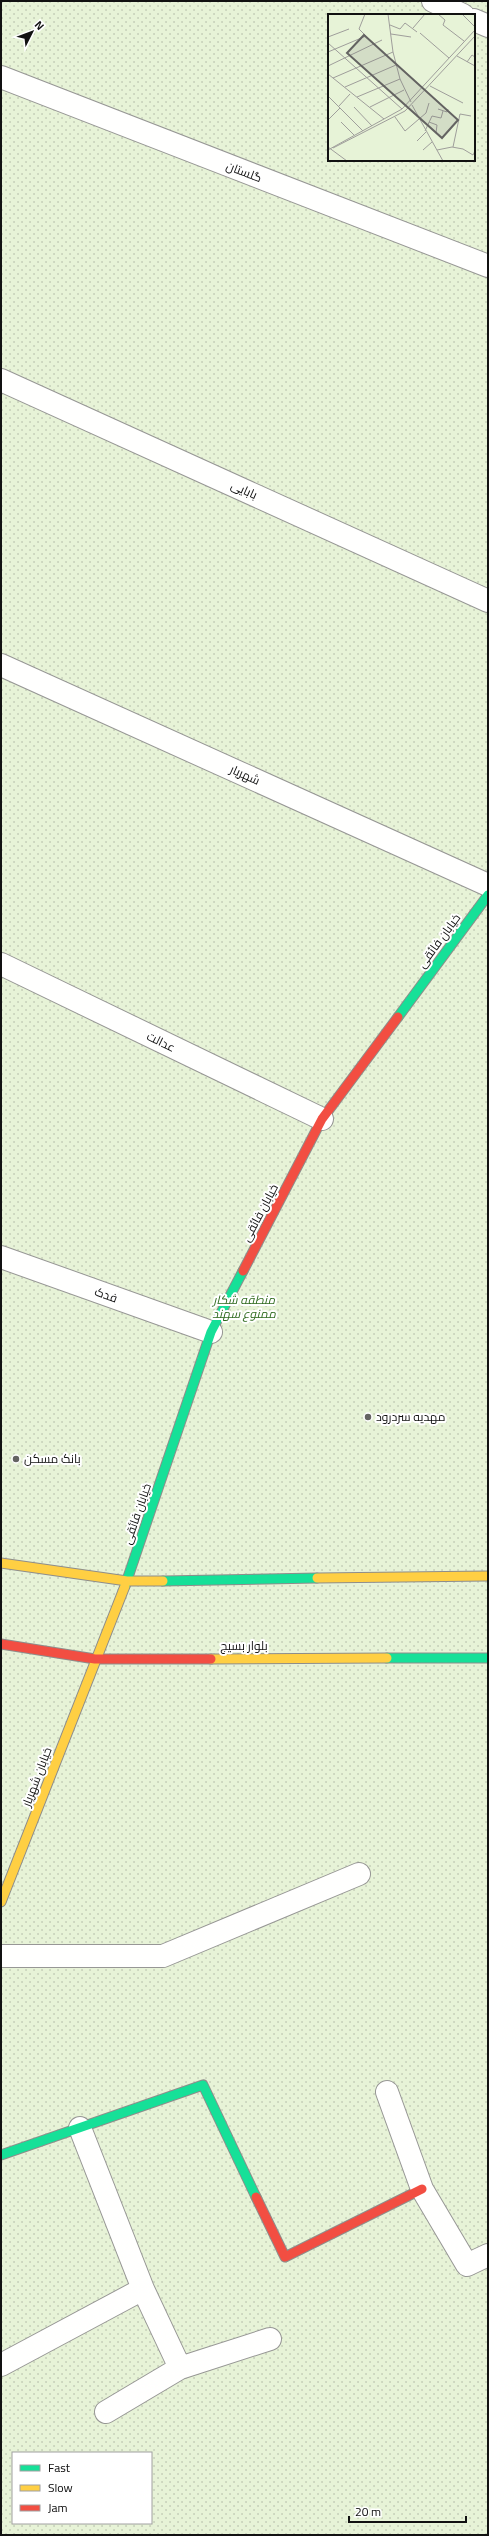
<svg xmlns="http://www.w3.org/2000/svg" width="489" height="2536" font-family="Georgia,Cairo,serif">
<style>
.park{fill:url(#park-dots);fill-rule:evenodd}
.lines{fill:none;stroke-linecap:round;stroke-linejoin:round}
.street-casing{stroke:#979795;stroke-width:24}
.fast-casing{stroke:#8e8d8b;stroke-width:11}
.slow-casing{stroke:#8e8d8b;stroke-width:11}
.jam-casing{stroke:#8e8d8b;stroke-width:11}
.street{stroke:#fffffe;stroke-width:22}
.fast{stroke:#16e098;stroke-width:9}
.slow{stroke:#ffcf43;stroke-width:9}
.jam{stroke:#f24e42;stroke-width:9}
.poi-dot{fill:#646362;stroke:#fff;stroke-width:1.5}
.labels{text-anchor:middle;stroke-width:4;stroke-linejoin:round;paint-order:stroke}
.street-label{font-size:12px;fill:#111;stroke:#fff}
.park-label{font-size:12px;font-style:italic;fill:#2f6b1f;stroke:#fff}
.poi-label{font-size:12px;fill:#111;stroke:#fff;text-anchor:start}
.inset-road{fill:none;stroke:#9f9e9b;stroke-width:1}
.view{fill:#646362;fill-opacity:0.15;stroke:#646362;stroke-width:2}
.inset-edge{fill:none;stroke:#111;stroke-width:2}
</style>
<defs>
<pattern id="park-dots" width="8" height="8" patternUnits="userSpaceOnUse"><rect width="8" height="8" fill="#e7f3d7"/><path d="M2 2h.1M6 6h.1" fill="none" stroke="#c5cfb8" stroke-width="1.8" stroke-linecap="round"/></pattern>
</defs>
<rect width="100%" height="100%" fill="#fdfcf7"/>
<path class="park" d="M1,1H488V2535H1ZM329,15H474V160H329ZM13,2453H151V2523H13Z"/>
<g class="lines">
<defs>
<path id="street" d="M433,1L463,15
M474,20L488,26
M1,77L488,266
M1,380L488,601
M1,665L488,885
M1,964L322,1119
M1,1257L211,1332
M1,1956H163L359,1874
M387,2092L422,2189L467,2265L488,2255
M1,2365L143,2289L80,2128
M180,2368L270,2339
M106,2412L180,2368L143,2289"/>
<path id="fast" d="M398,1017L488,895
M163,1581L317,1578
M125,1586L211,1332L243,1271
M387,1658H488
M1,2155L203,2085L256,2197"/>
<path id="slow" d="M1,1563L127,1581H163
M317,1578L488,1576
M211,1659L387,1658
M1,1902L125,1586"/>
<path id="jam" d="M243,1271L322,1119L398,1017
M1,1644L95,1659H211
M256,2197L285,2257L422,2189"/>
</defs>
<use href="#street" class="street-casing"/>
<use href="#fast" class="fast-casing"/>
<use href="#slow" class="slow-casing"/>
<use href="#jam" class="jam-casing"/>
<use href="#street" class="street"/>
<use href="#fast" class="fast"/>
<use href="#slow" class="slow"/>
<use href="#jam" class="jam"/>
</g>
<g class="poi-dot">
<circle cx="368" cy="1417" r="4"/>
<circle cx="16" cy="1459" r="4"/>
</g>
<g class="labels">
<g class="street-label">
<text transform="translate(244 172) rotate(21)" y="4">گلستان</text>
<text transform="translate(244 490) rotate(24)" y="4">بابایی</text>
<text transform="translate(245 775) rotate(24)" y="4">شهریار</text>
<text transform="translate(439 941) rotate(-54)" y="4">خیابان فائقی</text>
<text transform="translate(161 1042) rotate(26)" y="4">عدالت</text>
<text transform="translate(260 1213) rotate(-62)" y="4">خیابان فائقی</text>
<text transform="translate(106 1295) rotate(20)" y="4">فدک</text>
<text transform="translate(137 1514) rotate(-71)" y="4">خیابان فائقی</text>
<text x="244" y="1650">بلوار بسیج</text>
<text transform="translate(37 1777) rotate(-69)" y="4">خیابان شهریار</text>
</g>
<g class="park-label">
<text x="244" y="1304">منطقه شکار<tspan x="244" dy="14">ممنوع سهند</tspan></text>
</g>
<g class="poi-label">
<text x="376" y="1421">مهدیه سردرود</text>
<text x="24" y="1463">بانک مسکن</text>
</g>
</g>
<g transform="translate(328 14)">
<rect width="147" height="147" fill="#fdfcf7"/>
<path d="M0,0H147V147H0Z" fill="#e7f3d7"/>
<path class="inset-road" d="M60,0L65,38L72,65L83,88M110,0L117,6L115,11L136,27M134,0L147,13M62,11L72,15L77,9L89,18M85,14L97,0M92,19L121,44M63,20L83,23M0,23L21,15M0,29L74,95M0,38L38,22L31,15L37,0M129,42L147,52M139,48L144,41L147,43M0,52L54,26M0,60L56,105M5,64L65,38M102,72L135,89M17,73L68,51M0,82L35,117M29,83L72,65M84,91L115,147M11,92L22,80M26,93L44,112M42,93L76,76M110,95L119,98L120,95M67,103L77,117L98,99L101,89M0,106L12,94M13,108L26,121M101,108L109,111L108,119M97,117L104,102L113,104L115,97M89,127L98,118M0,133L19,147M125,133L132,100L143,102M5,134L77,97L147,22M0,136L74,95L147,16M95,136L104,128M109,136L124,133L135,135L145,141L147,137"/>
<path class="view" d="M36,21L130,106L114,124L19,39Z"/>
<rect width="147" height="147" class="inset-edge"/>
</g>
<rect width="489" height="2536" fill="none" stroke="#111111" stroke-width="4"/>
<rect x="12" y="2452" width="140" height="72" fill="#ffffff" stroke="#a0a0a0"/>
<rect x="20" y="2465" width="20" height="6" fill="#16e098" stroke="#a0a0a0"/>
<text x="48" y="2472" font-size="12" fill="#111111">Fast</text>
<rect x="20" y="2485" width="20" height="6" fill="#ffcf43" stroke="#a0a0a0"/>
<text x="48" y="2492" font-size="12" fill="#111111">Slow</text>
<rect x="20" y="2505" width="20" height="6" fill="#f24e42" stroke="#a0a0a0"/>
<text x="48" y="2512" font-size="12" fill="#111111">Jam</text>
<g transform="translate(32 32) rotate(48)" stroke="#ffffff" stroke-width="3" paint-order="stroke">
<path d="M0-3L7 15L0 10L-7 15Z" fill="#111111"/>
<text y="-6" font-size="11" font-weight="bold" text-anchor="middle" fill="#111111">N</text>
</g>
<path d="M349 2516v6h117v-6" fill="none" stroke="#111111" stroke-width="2"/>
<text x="355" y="2516" font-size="12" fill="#111111" stroke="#ffffff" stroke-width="3" paint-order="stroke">20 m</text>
</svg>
